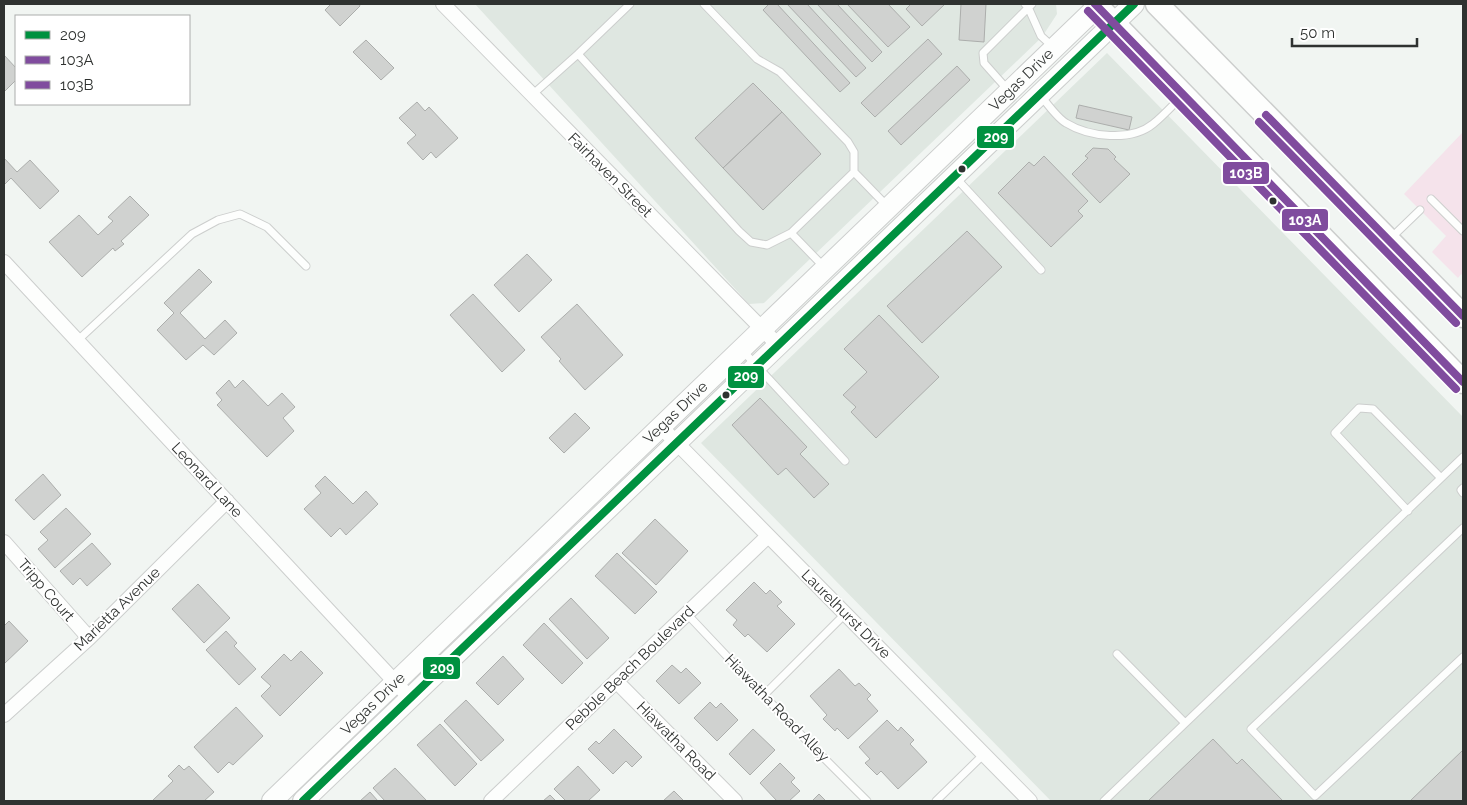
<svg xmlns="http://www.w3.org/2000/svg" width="1467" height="805" font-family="Raleway,sans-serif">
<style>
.built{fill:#dfe7e1}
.green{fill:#f5e3eb}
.building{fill:#d0d2d0;stroke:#acaeac}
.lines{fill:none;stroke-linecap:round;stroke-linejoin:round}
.service-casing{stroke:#cccecd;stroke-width:9}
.minor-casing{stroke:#cccecd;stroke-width:16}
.secondary-casing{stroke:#cccecd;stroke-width:22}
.primary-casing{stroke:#cccecd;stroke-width:25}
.service{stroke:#fdfefd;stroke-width:7}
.minor{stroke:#fdfefd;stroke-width:14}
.secondary{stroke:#fdfefd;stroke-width:20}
.primary{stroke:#fdfefd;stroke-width:22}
.bus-1-casing{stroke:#fff;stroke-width:11}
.bus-2-casing{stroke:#fff;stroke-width:11}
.bus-3-casing{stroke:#fff;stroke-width:11}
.bus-1{stroke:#009140;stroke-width:8}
.bus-2{stroke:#804c9e;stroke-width:8}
.bus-3{stroke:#804c9e;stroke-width:8}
.bus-dot{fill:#2f3230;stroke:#fff;stroke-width:2}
.labels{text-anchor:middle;stroke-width:4;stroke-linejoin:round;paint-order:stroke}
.street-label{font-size:15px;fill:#2f3230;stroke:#fff}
.line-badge{stroke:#fff;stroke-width:2}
.badge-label{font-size:14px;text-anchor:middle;font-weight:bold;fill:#fff}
</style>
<rect width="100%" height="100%" fill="#f1f5f2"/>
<path class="built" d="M475,4H1056L1057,14L1042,37L764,303L749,304Z
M1107,53L1463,417V801H1051L701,443Z"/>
<path class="green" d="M1463,132V276L1461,274L1458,278L1432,252L1446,236L1404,194Z"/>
<path class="building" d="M331,4H359L360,6L340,26L325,10Z
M769,4H777L850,83L840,92L763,10Z
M787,4H807L866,68L856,77Z
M817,4H837L882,52L872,62Z
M847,4H888L910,27L888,47Z
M911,4H945L922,26L906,9Z
M961,4H986L984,42L959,40Z
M928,39L942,54L875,117L861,103Z
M366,40L394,68L381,80L353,52Z
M4,55L16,68V80L4,92Z
M957,66L970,80L901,145L888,131Z
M753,83L782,112L723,168L695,138Z
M417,102L425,111L429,107L458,138L436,158L431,152L423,160L407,143L416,135L399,118Z
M1079,105L1132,117L1129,130L1076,118Z
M782,112L821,154L763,210L723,168Z
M1093,148L1108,149L1116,157L1114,159L1130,174L1100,203L1072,174L1088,158L1085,156Z
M1044,156L1088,201L1078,211L1083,216L1051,247L998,193L1029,162L1034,166Z
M4,158L17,172L30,160L59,191L40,209L11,178L4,185Z
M130,196L149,215L121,241L124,244L115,251L113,248L82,277L49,242L79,215L98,235L113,221L108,217Z
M967,231L1002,267L922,343L887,306Z
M527,254L552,280L519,312L494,285Z
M199,269L212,282L180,313L205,339L225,320L237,333L214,355L203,345L186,360L157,330L174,313L164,303Z
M473,294L525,350L502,372L450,315Z
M577,304L623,355L585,390L559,361L561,359L541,337Z
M879,315L939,377L876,438L851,412L856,407L843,395L867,372L844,349Z
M229,380L235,388L243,380L268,406L282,393L295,407L283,418L294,431L267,457L217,405L222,400L216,393Z
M760,398L807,447L800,454L829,484L814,498L786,468L778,475L732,425Z
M575,413L590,428L564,453L549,438Z
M43,474L61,495L34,520L15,500Z
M325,476L353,504L366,491L378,504L346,535L340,528L331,537L304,509L321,493L315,486Z
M66,508L91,534L55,568L38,549L48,540L40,532Z
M655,519L688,551L656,585L622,553Z
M92,543L111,564L87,586L80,578L73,585L60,571Z
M617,553L657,592L635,614L595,576Z
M754,582L766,594L770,590L782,602L777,606L795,624L767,652L748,634L745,637L733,625L737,620L726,610Z
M198,584L230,618L204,643L172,609Z
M571,598L609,638L587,659L549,619Z
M9,621L28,641L4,664V626Z
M544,623L583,663L562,684L523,645Z
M226,631L237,643L234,646L256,669L239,685L206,650Z
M301,651L323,673L280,716L261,696L271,686L261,677L284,654L291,661Z
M503,656L524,679L498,705L476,683Z
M672,665L681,673L686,668L701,683L679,704L656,681Z
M839,669L855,686L859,683L871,695L867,699L878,711L848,739L837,728L835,731L823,719L827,715L810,696Z
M466,700L504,740L481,761L444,721Z
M710,702L716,708L721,703L738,720L717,741L694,718Z
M236,707L263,736L233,765L229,762L218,773L194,747Z
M887,720L898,731L901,727L914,740L910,744L927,762L898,789L881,771L877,775L865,763L870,759L859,747Z
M440,724L477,764L455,786L417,745Z
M614,729L642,757L632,767L626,761L613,774L588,749L596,741L599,744Z
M753,729L775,750L750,775L729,754Z
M1213,739L1237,764L1242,759L1283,801H1148Z
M1463,750V801H1410Z
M780,763L795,778L791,782L800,791L789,801H777L760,783Z
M179,765L184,770L189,766L214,792L204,801H152L173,781L168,776Z
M578,766L600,790L588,801H566L554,789Z
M395,768L427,801H385L373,788Z
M674,791L684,801H663Z
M370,792L378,801H360Z
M819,794L826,801H812Z
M550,795L556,801H543Z"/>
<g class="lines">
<defs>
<path id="service" d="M630,4L578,54L739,231L751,242L767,245L791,233L824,267
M704,4L757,59L780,72L848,142L854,152V172L887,206
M1025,4L1028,7L1041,36L1053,47
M1008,90L984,63L983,53L1032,4
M532,95L578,54
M1040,95C1047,103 1057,118 1066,123C1089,137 1131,142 1153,124C1163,116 1172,106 1181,97
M955,177L1041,270
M1431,199L1463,231
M791,233L854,172
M1391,238L1420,210
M77,341L192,234L218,220L240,214L267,227L306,266
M742,350L845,461
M1463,488L1461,490L1463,493
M1408,511L1335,433L1359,408L1373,409L1441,478
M1463,528L1251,729L1315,796L1463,657
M687,614L807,741L867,801
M1117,654L1185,723
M764,695L845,614
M936,801L984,754
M1104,801L1463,457"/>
<path id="minor" d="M443,4L778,345
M4,262L410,698
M661,427L1030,801
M4,542L89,638
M616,681L735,801
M4,715L89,638L227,501
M491,801L768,536"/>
<g id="secondary">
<path id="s1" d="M272,801L1100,4"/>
<path d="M303,801L1134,4"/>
</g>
<path id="primary" d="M1095,4L1463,382
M1157,4L1463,316"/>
</defs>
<use href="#service" class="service-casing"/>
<use href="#minor" class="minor-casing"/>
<use href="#secondary" class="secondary-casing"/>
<use href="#primary" class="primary-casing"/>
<use href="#service" class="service"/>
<use href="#minor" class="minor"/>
<use href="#secondary" class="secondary"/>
<use href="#primary" class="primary"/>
<defs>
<path id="bus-1" d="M303,801L1134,4"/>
<path id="bus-2" d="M1095,4L1463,382
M1266,115L1463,316"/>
<path id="bus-3" d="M1088,11L1456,389
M1259,122L1456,323"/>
</defs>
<use href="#bus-1" class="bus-1-casing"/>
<use href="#bus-2" class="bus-2-casing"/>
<use href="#bus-3" class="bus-3-casing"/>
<use href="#bus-1" class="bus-1"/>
<use href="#bus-2" class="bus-2"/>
<use href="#bus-3" class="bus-3"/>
</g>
<g class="bus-dot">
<circle cx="962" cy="169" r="4.5"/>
<circle cx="1273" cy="201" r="4.5"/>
<circle cx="726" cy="395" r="4.5"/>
</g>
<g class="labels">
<g class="street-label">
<text dy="5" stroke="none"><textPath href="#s1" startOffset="1040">Vegas Drive</textPath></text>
<text transform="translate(610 175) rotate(45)" y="5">Fairhaven Street</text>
<text dy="5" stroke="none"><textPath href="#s1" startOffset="560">Vegas Drive</textPath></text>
<text transform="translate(207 480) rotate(47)" y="5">Leonard Lane</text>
<text transform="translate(46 590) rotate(49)" y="5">Tripp Court</text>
<text transform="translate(117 609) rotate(-44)" y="5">Marietta Avenue</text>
<text transform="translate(846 614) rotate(45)" y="5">Laurelhurst Drive</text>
<text transform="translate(630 668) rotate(-44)" y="5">Pebble Beach Boulevard</text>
<text dy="5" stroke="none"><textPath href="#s1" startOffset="140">Vegas Drive</textPath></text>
<text transform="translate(777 708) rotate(46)" y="5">Hiawatha Road Alley</text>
<text transform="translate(676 741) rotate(45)" y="5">Hiawatha Road</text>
</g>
</g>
<g class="line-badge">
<rect x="976" y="125" width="39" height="24" rx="5" fill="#009140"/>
<rect x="1222" y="161" width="48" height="24" rx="5" fill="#804c9e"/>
<rect x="1281" y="208" width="48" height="24" rx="5" fill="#804c9e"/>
<rect x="727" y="365" width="38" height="24" rx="5" fill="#009140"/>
<rect x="422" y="656" width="39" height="24" rx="5" fill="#009140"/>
</g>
<g class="badge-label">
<text x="996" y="142">209</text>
<text x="1246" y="178">103B</text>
<text x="1305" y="225">103A</text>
<text x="746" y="381">209</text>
<text x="442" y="673">209</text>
</g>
<rect width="1467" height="805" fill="none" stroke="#2f3230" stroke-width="10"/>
<rect x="15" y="15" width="175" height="90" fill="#ffffff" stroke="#acadac"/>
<rect x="25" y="31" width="25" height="8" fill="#009140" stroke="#acadac"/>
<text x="60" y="40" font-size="15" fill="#2f3230">209</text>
<rect x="25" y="56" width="25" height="8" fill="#804c9e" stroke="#acadac"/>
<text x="60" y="65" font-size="15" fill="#2f3230">103A</text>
<rect x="25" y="81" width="25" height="8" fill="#804c9e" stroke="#acadac"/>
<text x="60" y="90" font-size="15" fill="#2f3230">103B</text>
<path d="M1292 38v8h125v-8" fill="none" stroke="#2f3230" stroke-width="2.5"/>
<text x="1300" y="38" font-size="15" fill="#2f3230" stroke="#ffffff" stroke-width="4" paint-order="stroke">50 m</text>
</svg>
